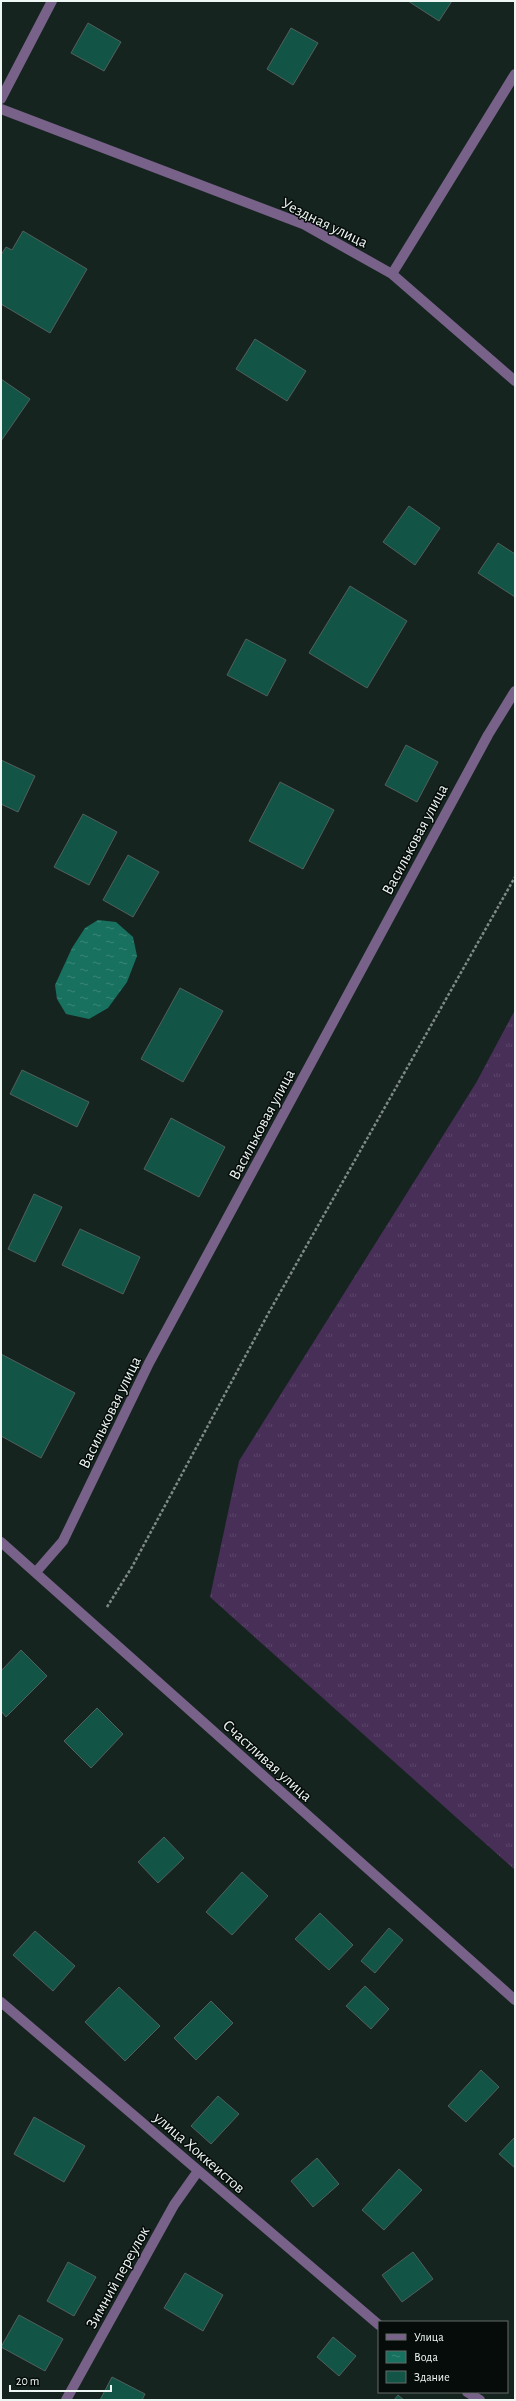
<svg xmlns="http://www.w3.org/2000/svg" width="516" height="2401" font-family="'Alegreya Sans',sans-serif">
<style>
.grass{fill:url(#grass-tufts)}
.water{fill:url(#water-ripples)}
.building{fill:#125446;stroke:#51605c}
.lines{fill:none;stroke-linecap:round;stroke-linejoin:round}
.path{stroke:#7e8a86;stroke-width:2.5;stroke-dasharray:3 2;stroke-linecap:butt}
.minor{stroke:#796289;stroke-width:10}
.labels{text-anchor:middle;stroke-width:3;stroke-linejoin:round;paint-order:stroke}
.street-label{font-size:16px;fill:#edf6f3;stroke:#060c0a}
</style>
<defs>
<pattern id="grass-tufts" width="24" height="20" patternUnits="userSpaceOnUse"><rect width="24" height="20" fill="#482f57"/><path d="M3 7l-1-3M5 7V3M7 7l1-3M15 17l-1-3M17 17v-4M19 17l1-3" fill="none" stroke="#5a4467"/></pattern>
<pattern id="water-ripples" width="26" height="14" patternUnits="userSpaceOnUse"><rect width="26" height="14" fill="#18715f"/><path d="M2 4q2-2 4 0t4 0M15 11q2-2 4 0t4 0" fill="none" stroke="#3a8676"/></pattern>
</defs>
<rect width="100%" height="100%" fill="#162420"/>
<path class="grass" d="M515,1010V1870L210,1597L239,1461L476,1083Z"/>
<path class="water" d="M98,920L116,922L133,937L137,956L127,982L108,1008L89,1019L66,1014L57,999L55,985L72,948L85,928Z"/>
<path class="building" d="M408,1H452L439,21Z
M88,23L121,42L104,71L71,53Z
M291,28L318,43L293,85L267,69Z
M23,231L87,269L50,333L1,304V255L6,247L12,250Z
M255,339L306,371L287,401L236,369Z
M1,379L30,399L1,441Z
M409,506L440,528L415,565L383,542Z
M498,543L515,554V597L478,573Z
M350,586L407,621L367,688L309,653Z
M246,639L286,660L267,696L227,675Z
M406,745L438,762L417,802L385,785Z
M1,760L35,776L18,812L1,804Z
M280,782L334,810L303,869L249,841Z
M83,814L117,832L89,885L54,867Z
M128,855L159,872L133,917L103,900Z
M180,988L223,1011L183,1082L141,1059Z
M22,1070L89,1102L77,1127L10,1094Z
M171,1118L225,1147L199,1197L144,1169Z
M34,1194L62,1207L35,1262L8,1249Z
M80,1229L140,1257L123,1294L62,1265Z
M1,1354L75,1393L41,1458L1,1436Z
M21,1650L47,1676L6,1717L1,1711V1671Z
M97,1708L123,1734L91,1768L64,1741Z
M164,1837L184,1858L158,1883L138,1862Z
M242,1872L268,1896L232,1935L206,1912Z
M320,1913L353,1945L329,1970L295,1939Z
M389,1928L403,1940L375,1973L361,1961Z
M35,1931L75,1966L53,1991L13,1955Z
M365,1986L389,2009L371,2029L346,2006Z
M119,1987L160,2026L125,2061L85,2022Z
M211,2001L233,2023L196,2060L174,2038Z
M481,2070L499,2087L466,2122L448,2106Z
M218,2096L239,2114L211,2144L191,2126Z
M34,2117L85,2146L64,2182L14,2154Z
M515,2137V2168L499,2154Z
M317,2158L339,2184L313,2207L291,2181Z
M399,2169L422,2190L384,2230L362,2210Z
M413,2252L433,2279L402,2302L382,2275Z
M68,2262L96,2277L74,2316L47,2301Z
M185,2273L223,2295L203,2331L164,2308Z
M19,2315L63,2339L45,2371L1,2347Z
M333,2337L356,2356L339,2376L317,2357Z
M112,2377L145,2394L142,2400H100Z
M398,2395L404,2400H394Z"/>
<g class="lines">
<path class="path" d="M107,1607L132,1567L268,1314L515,877"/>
<path class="minor" d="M1,99L52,1
M1,109L303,224L392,274L515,74
M392,274L515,381
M1,1542L515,2000
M36,1572L63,1541L149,1363L488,735L515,691
M1,2002L379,2325
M467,2392L480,2400
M66,2400L174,2205L198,2171"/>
</g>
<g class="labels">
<g class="street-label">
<text transform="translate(325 222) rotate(26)" y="6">Уездная улица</text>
<text transform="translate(414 839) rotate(-62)" y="6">Васильковая улица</text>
<text transform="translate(261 1124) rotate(-62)" y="6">Васильковая улица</text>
<text transform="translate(109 1412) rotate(-64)" y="6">Васильковая улица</text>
<text transform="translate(268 1760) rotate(42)" y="6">Счастливая улица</text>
<text transform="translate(200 2152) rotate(41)" y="6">улица Хоккеистов</text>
<text transform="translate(117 2277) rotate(-61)" y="6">Зимний переулок</text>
</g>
</g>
<rect width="516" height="2401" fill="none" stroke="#edf6f3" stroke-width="4"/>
<rect x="378" y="2321" width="130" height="72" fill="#060c0a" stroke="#626a67"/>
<rect x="386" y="2334" width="20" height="6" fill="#796289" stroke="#626a67"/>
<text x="414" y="2341" font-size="12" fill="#edf6f3">Улица</text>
<rect x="386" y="2351" width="20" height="12" fill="url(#water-ripples)" stroke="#626a67"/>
<text x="414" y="2361" font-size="12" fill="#edf6f3">Вода</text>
<rect x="386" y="2371" width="20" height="12" fill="#125446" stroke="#626a67"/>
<text x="414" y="2381" font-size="12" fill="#edf6f3">Здание</text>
<path d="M10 2385v6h101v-6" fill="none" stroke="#edf6f3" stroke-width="2"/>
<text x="16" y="2385" font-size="12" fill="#edf6f3" stroke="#060c0a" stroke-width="3" paint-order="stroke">20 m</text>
</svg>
